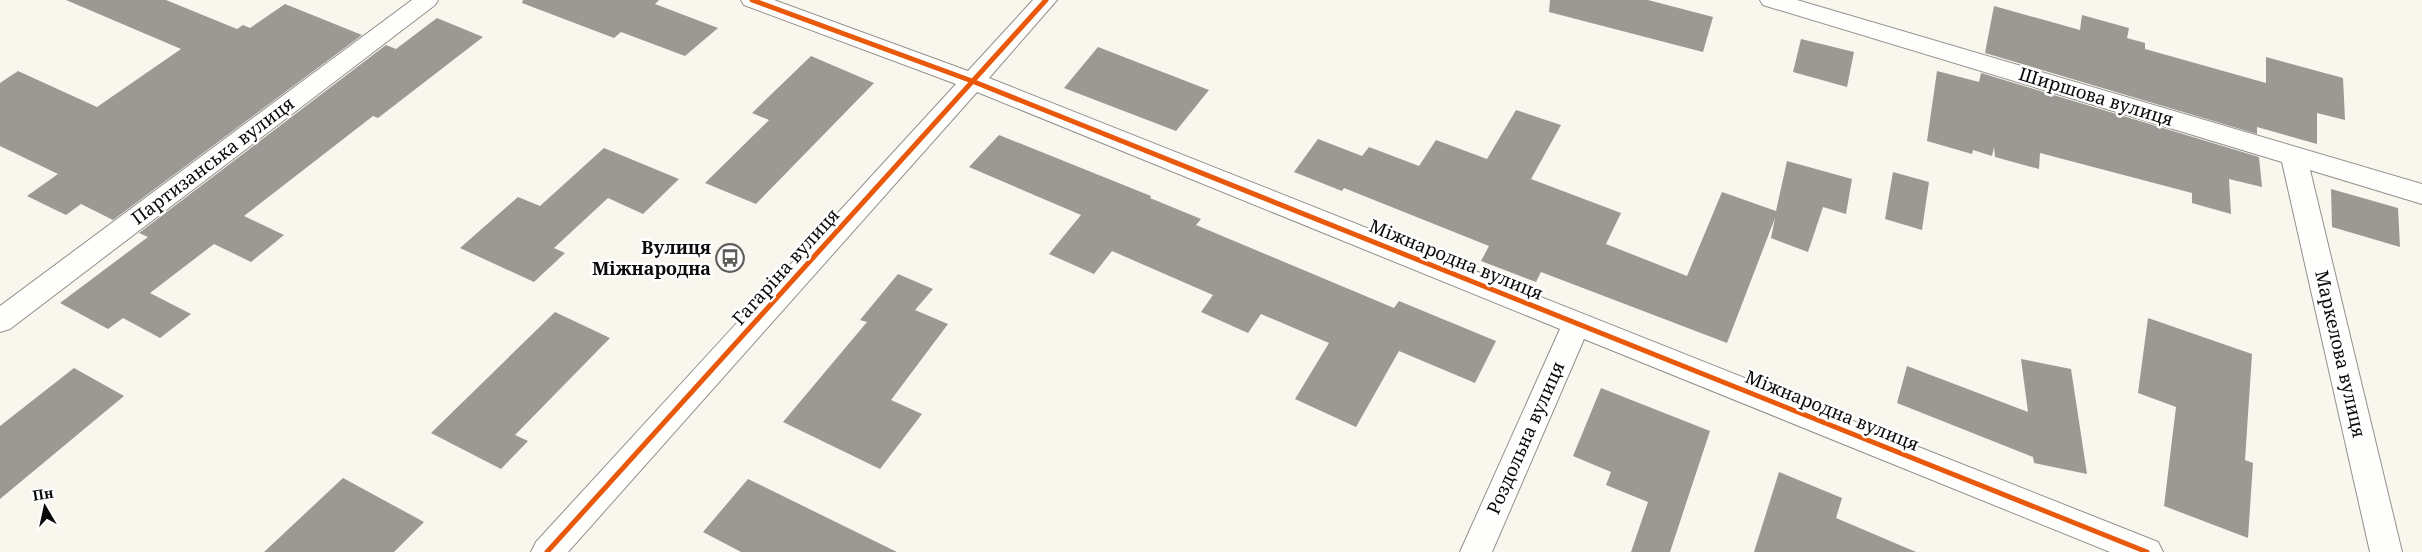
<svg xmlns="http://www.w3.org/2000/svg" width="2422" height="552" font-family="'Noto Serif',serif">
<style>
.building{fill:#9c9893}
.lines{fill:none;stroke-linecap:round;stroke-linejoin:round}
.minor-casing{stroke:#92908c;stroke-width:2}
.minor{fill:#fefefc;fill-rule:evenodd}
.cycleway-casing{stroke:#fff;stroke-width:8}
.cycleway{stroke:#e8590c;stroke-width:5}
.labels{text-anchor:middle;stroke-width:5;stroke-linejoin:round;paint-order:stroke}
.street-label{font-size:18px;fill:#0a0a0a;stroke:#fff}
.poi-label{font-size:18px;font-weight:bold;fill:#0a0a0a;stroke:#fff;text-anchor:end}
</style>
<rect width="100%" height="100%" fill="#f9f6ed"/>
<path class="building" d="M66,0H166L237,29L243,25L250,28L285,4L362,35L113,220L81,204L66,215L27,196L58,174L0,146V83L18,71L97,107L181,49Z
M523,0H659L655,4L718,28L685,56L621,32L614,38L522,3Z
M1550,0H1648L1713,17L1703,52L1549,12Z
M1994,6L2080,30L2082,15L2129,28L2127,38L2145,43V49L2266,83V57L2343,78L2345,120L2317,113V144L2257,127V134L1985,53Z
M437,18L483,37L378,118L373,116L244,216L284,235L251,262L214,244L150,293L191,314L160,338L123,318L108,329L60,303L148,237L139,233L386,45L396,49Z
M1801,39L1854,52L1847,87L1793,72Z
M1098,47L1209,90L1176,131L1064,88Z
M811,56L874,83L756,204L705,183L769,120L752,113Z
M1937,71L1979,82L1981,73L2259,157L2262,187L2229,179L2231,214L2192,203V193L2040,153L2039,169L1995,157L1994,147L1992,156L1973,150L1972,154L1927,141Z
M1516,110L1561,125L1531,179L1621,213L1606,244L1687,276L1722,192L1776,211L1787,161L1852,179L1846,214L1823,207L1808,252L1771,238L1775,218L1727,343L1541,272L1536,282L1481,261L1489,246L1344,188L1342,191L1294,172L1318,139L1362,156L1369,147L1419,166L1436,140L1487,159Z
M999,135L1151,196L1150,198L1201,219L1196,225L1394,308L1399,301L1496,341L1475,383L1399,351L1356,427L1295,399L1329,343L1261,314L1248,333L1201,312L1213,295L1112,251L1094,274L1049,254L1081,215L969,167Z
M604,148L679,179L643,214L608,198L554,248L565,253L534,282L460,248L518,197L540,206Z
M1893,172L1929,182L1922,230L1885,219Z
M2331,189L2398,208L2400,247L2332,227Z
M898,274L933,289L915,310L948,324L891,400L922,414L880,469L783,422L867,322L860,320Z
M555,312L610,338L515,435L528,441L501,469L431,433Z
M2148,318L2252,354L2245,460L2253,463L2248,538L2164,506L2176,407L2138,393Z
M2021,359L2071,369L2087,474L2034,463L2033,457L1897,403L1907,366L2028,412Z
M74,368L124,396L0,499V426Z
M1601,388L1710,431L1670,552H1631L1648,502L1606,485L1611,472L1573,456Z
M1779,472L1842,498L1836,518L1916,552H1754Z
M343,478L424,522L394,552H264Z
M748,479L897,552H741L703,532Z"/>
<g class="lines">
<defs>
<path id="minor" d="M412,0H438L435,5L10,329L0,332V306Z
M741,0H774L968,71L1033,0H1057L989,78L2158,542L2163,552H2110L1584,339L1492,552H1460L1560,329L977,92L568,552H531L536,542L956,84L744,5Z
M1760,0H1797L2422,184V204L2310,170L2402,552H2370L2282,162L1763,5Z"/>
</defs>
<use href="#minor" class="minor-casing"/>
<use href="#minor" class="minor"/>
<defs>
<path id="cycleway" d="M752,0L972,81L2147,552
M547,552L1046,0"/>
</defs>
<use href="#cycleway" class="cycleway-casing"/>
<use href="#cycleway" class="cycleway"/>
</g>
<defs>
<symbol id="bus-ring" viewBox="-11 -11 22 22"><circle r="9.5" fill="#fff" stroke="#5e5d59" stroke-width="1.5"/><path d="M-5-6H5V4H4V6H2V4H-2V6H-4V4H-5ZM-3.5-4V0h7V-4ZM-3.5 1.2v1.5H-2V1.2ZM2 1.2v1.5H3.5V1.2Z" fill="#5e5d59"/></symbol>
</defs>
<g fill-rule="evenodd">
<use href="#bus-ring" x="714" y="242" width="32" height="32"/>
</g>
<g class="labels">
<g class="street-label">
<text transform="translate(2096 97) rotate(17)" y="6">Ширшова вулиця</text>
<text transform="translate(213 161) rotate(-37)" y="6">Партизанська вулиця</text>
<text transform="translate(1456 260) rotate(22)" y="6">Міжнародна вулиця</text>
<text transform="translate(786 267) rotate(-48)" y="6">Гагаріна вулиця</text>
<text transform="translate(2340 354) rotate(77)" y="6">Маркелова вулиця</text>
<text transform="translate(1832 411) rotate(22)" y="6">Міжнародна вулиця</text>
<text transform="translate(1526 438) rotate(-66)" y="6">Роздольна вулиця</text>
</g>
<g class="poi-label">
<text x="711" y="254">Вулиця<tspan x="711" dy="21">Міжнародна</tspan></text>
</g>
</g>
<g transform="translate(45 507) rotate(351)" stroke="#ffffff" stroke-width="4" paint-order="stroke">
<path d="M0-4L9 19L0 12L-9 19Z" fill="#0a0a0a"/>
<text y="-8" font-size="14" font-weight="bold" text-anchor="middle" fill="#0a0a0a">Пн</text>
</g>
</svg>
